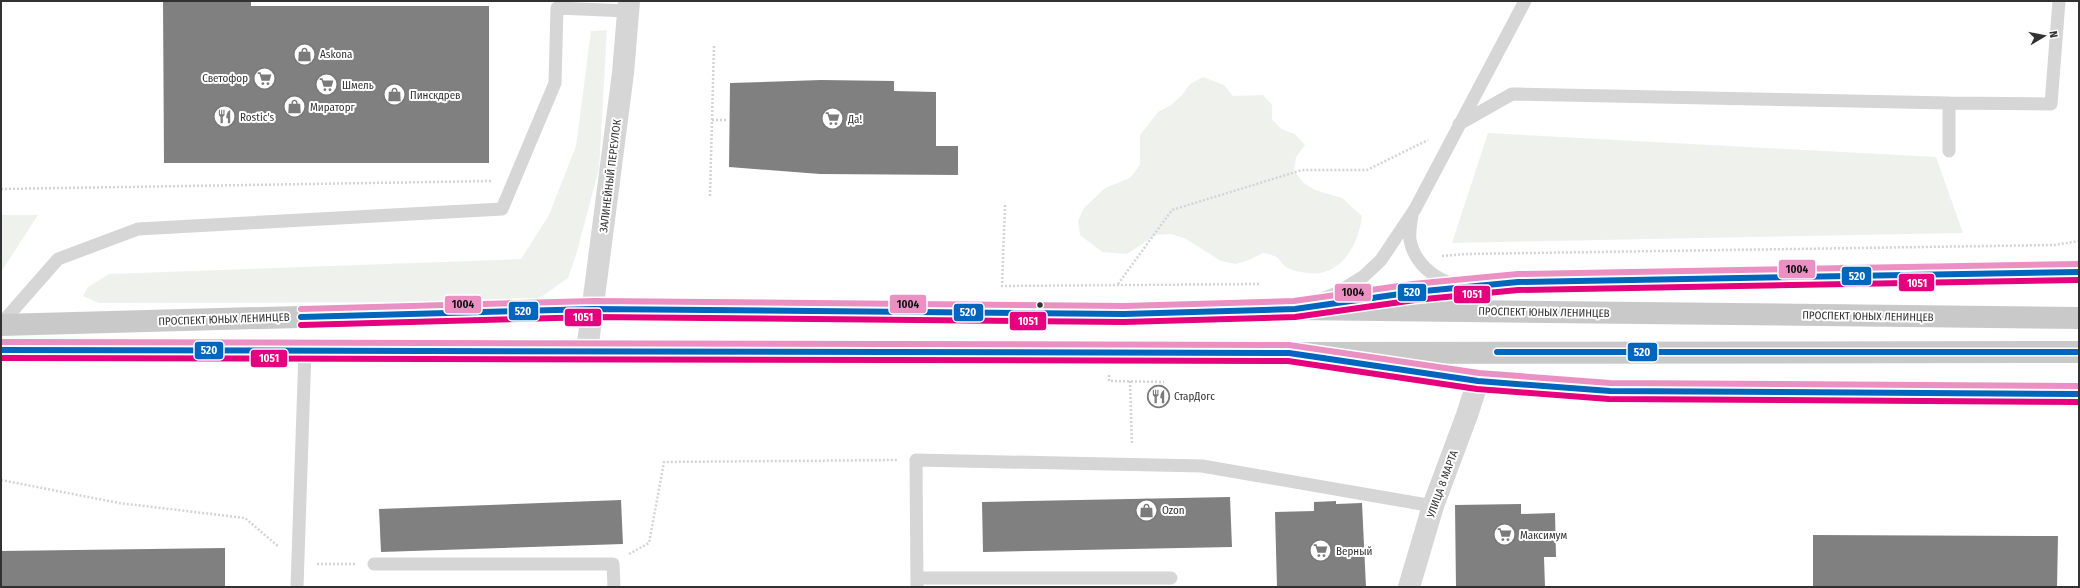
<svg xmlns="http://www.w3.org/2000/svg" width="2080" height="588" font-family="'Fira Sans Condensed',sans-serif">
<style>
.green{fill:#eff2ec}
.building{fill:#808080}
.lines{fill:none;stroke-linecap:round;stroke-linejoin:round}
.path{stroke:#d4d4d4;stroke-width:2.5;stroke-dasharray:2 2;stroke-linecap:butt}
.service{stroke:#d6d6d6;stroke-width:13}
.minor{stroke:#d6d6d6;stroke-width:22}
.secondary{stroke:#cfcfcf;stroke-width:22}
.primary{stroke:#c9c9c9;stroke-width:22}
.bus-1-casing{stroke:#fff;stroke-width:9}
.bus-2-casing{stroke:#fff;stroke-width:9}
.bus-3-casing{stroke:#fff;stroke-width:9}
.bus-1{stroke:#0065bd;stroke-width:6}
.bus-2{stroke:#e5007d;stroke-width:6}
.bus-3{stroke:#ea90c2;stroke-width:6}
.bus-dot{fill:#323232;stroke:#fff;stroke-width:1.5}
.labels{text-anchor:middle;stroke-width:4;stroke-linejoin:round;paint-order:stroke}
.poi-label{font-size:11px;fill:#323232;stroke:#fff;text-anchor:start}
.street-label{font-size:11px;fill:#323232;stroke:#fff}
.line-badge{stroke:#fff;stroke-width:1.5}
.badge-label{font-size:11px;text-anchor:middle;font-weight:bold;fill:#fff}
.pale-badge-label{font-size:11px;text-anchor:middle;font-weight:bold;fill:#111}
</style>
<rect width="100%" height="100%" fill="#fff"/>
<path class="green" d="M607,30L599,169L576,255L568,278L534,302L99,303L83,296L88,287L109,274L521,259L549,215L576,146L591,31Z
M1203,77L1224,85L1233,96L1263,95L1272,105V119L1281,129L1295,134L1305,145L1296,157L1294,171L1304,183L1315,190L1342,198L1362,216C1359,245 1340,278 1307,273C1301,272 1292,271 1286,267C1283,265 1281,261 1278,258C1274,255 1268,254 1263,253L1249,260L1236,264L1221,261L1184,238L1171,234L1156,235L1127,254L1102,252L1080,235L1078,221L1084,208L1105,188L1130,178L1140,165V135L1158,112L1171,105L1182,95L1190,84Z
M1488,133L1936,157L1963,233L1452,243Z
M1,215H38L1,272Z"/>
<path class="building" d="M163,1H251V6H489V163H164Z
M821,80L894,81V91L936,92V146H958V175L820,174L729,167L730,83Z
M1230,497L1232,547L983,552L982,502Z
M621,500L623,544L381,552L379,509Z
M1336,501V504L1362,503L1366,587H1277L1275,512L1314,511V502Z
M1521,504V514L1555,513L1556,557H1544L1545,587H1456L1455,505Z
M1813,535L2058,536L2057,587H1813Z
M225,548V587H1V551Z"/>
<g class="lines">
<path class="path" d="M712,120H727
M1,189L492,181
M710,196L714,45
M1005,205L1002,286L1260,284
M1442,256L1466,254L2054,245L2079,241
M1118,284L1172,210L1302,170H1367L1428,140
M1109,375V381L1164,382
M1130,381L1132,445
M1,480L119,503L245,518L279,547
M629,554L649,543L664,462L898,460
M317,564H356"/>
<path class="service" d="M1949,103L2051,104L2059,1
M1459,124L1512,94L1949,103V151
M1412,215C1411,222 1409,232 1410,240C1414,262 1434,280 1455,284
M1306,305L1337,293L1364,276L1381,260L1415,209L1525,1
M1,324L58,259L138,229L502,209L555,83L557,8L628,11
M374,564H613L614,587
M917,578H1171
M297,587L305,351
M917,587L916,460L1202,466L1433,506"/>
<path class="minor" d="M587,351L623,73L629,1
M1409,587L1433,506L1467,415L1478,381"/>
<path class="secondary" d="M1338,303L1414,292L1518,282L2079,272
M1334,360L1478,381L1610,391L2079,394"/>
<path class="primary" d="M1,325L594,309L1039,314H1124L1295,309L2079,318
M1,350L1289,353L2079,352"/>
<defs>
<path id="bus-1" d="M301,317L594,309L1124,314L1295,309L1414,292L1518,282L2079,272
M1,350L1289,353L1478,381L1610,391L2079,394
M1497,352H2079"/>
<path id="bus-2" d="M301,325L594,317L1124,322L1295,317L1415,300L1518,290L2079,280
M1,358L1288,361L1477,389L1609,399L2079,402"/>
<path id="bus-3" d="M301,309L594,301L1124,306L1294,301L1413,284L1518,274L2079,264
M1,342L1289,345L1479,373L1610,383L2079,386"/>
</defs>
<use href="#bus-1" class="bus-1-casing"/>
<use href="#bus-2" class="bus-2-casing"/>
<use href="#bus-3" class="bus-3-casing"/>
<use href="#bus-1" class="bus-1"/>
<use href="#bus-2" class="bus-2"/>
<use href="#bus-3" class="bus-3"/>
</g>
<defs>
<symbol id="shop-ring" viewBox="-11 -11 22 22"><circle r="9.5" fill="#fff" stroke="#7a7a7a" stroke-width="1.5"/><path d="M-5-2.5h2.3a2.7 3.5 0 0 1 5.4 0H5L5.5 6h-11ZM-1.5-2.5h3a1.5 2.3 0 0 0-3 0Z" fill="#7a7a7a"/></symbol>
<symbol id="supermarket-ring" viewBox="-11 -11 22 22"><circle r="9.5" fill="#fff" stroke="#7a7a7a" stroke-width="1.5"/><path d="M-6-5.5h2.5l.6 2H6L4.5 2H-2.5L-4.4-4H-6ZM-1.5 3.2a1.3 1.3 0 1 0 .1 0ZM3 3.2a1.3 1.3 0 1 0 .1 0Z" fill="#7a7a7a"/></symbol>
<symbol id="restaurant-ring" viewBox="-11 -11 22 22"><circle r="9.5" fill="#fff" stroke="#7a7a7a" stroke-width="1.5"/><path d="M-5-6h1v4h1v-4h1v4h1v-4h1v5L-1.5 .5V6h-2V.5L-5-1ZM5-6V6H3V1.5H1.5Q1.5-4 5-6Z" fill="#7a7a7a"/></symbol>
</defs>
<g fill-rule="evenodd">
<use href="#shop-ring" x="292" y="42" width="25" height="25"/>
<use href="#supermarket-ring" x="252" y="66" width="25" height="25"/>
<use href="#supermarket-ring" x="314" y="72" width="25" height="25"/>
<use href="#shop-ring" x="382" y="82" width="25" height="25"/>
<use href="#shop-ring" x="282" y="94" width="25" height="25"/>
<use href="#restaurant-ring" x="212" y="104" width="25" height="25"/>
<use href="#supermarket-ring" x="820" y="106" width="25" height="25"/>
<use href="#restaurant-ring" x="1146" y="384" width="25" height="25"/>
<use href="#shop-ring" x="1134" y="498" width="25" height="25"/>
<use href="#supermarket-ring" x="1492" y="522" width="25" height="25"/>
<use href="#supermarket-ring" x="1308" y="538" width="25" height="25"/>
</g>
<circle class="bus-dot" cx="1040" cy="305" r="3.5"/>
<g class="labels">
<g class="poi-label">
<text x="320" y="58">Askona</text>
<text x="248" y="82" text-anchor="end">Светофор</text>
<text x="342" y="89">Шмель</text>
<text x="410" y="99">Пинскдрев</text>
<text x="310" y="111">Мираторг</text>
<text x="240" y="121">Rostic's</text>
<text x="848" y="123">Да!</text>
<text x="1174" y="400">СтарДогс</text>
<text x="1162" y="514">Ozon</text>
<text x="1520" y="539">Максимум</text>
<text x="1336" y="555">Верный</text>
</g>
<g class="street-label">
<text transform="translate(610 176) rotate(-83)" y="4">ЗАЛИНЕЙНЫЙ ПЕРЕУЛОК</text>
<text transform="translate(1544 312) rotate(1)" y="4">ПРОСПЕКТ ЮНЫХ ЛЕНИНЦЕВ</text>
<text transform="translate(1868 316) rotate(1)" y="4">ПРОСПЕКТ ЮНЫХ ЛЕНИНЦЕВ</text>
<text transform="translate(224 319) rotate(-2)" y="4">ПРОСПЕКТ ЮНЫХ ЛЕНИНЦЕВ</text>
<text transform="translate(1442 484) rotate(-70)" y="4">УЛИЦА 8 МАРТА</text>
</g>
</g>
<g class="line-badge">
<rect x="1778" y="259" width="38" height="20" rx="4" fill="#ea90c2"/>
<rect x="1841" y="266" width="31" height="20" rx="4" fill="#0065bd"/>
<rect x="1898" y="273" width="37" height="19" rx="4" fill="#e5007d"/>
<rect x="1397" y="283" width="30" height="19" rx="4" fill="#0065bd"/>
<rect x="1334" y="283" width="38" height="19" rx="4" fill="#ea90c2"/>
<rect x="1453" y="285" width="38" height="19" rx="4" fill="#e5007d"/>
<rect x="889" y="294" width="38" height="20" rx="4" fill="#ea90c2"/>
<rect x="444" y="295" width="38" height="19" rx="4" fill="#ea90c2"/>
<rect x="508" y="301" width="31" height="20" rx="4" fill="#0065bd"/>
<rect x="953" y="303" width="31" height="19" rx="4" fill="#0065bd"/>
<rect x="564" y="308" width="38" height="19" rx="4" fill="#e5007d"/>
<rect x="1009" y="311" width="38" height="20" rx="4" fill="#e5007d"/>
<rect x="194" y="341" width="30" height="19" rx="4" fill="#0065bd"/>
<rect x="1627" y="342" width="31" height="20" rx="4" fill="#0065bd"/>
<rect x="250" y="349" width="38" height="19" rx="4" fill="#e5007d"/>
</g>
<g class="badge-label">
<text x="1857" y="280">520</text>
<text x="1917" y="287">1051</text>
<text x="1412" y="296">520</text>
<text x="1472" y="298">1051</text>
<text x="523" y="315">520</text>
<text x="968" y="316">520</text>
<text x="583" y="321">1051</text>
<text x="1028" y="325">1051</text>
<text x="209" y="354">520</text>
<text x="1642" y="356">520</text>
<text x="269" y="362">1051</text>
</g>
<g class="pale-badge-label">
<text x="1797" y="273">1004</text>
<text x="1353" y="296">1004</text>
<text x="908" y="308">1004</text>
<text x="463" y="308">1004</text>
</g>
<rect width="2080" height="588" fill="none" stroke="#323232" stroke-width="4"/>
<g transform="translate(2044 36) rotate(80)" stroke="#ffffff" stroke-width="3" paint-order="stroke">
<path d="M0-3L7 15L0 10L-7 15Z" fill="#323232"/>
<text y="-6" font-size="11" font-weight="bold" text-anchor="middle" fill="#323232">N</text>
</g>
</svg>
